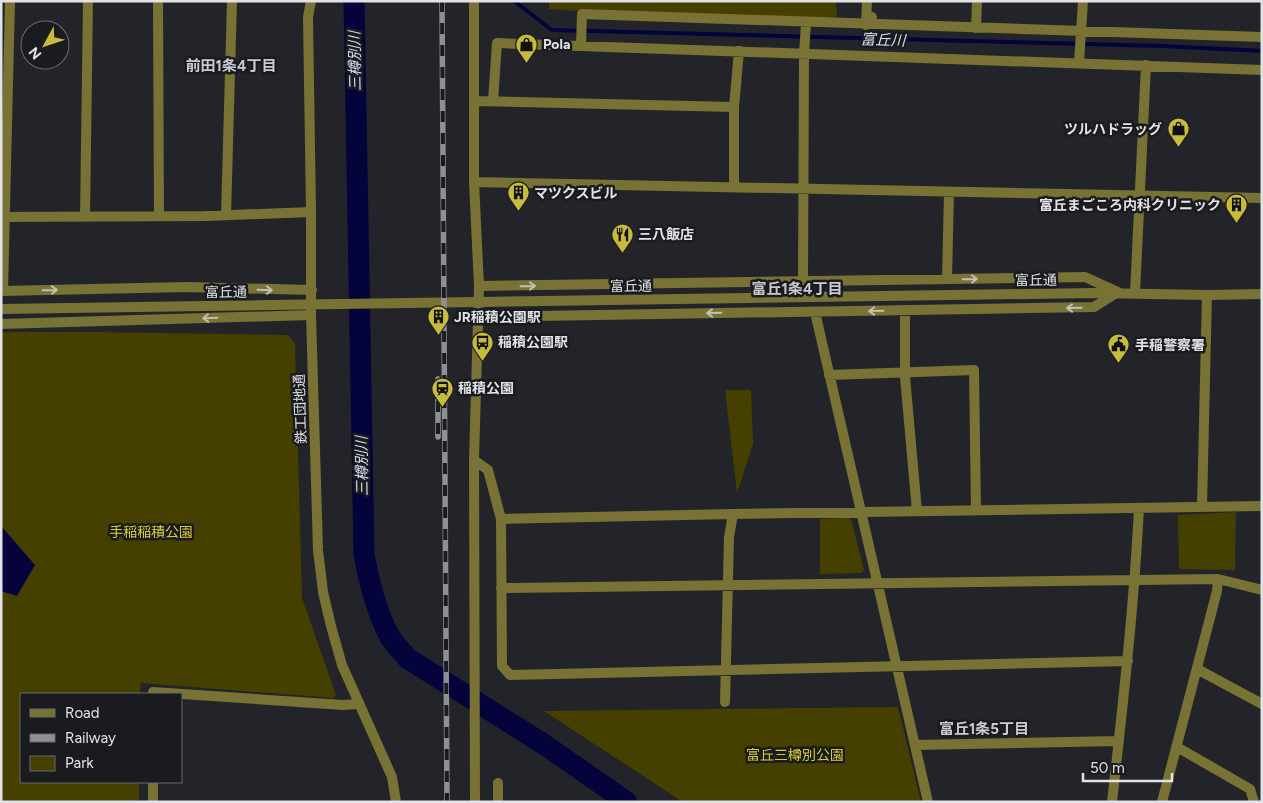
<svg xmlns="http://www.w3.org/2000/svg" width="1263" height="803" font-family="Figtree,'Noto Sans JP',sans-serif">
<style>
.green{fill:#454000}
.water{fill:#04033b}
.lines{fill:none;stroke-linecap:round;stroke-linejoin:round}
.stream{stroke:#04033b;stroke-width:4}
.river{stroke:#04033b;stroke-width:21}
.minor{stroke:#787234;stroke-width:10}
.tertiary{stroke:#787234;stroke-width:10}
.rail-casing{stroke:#8e9094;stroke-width:5.5}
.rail{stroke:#191b1f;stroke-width:4;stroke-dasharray:11;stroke-linecap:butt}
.oneway{stroke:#c2c1b1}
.labels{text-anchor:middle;stroke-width:5;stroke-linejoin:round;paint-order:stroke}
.poi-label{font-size:14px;font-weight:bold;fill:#e2e3e6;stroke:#191b1f;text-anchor:start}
.street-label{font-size:14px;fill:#e2e3e6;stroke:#191b1f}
.park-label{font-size:14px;fill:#d9cc3a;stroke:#191b1f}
.water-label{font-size:15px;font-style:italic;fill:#d5def4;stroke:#191b1f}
.neighbourhood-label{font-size:15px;font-weight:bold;fill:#c9cbd1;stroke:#191b1f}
</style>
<rect width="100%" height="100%" fill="#222429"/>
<path class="green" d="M549,1H836L837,17L704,19L549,9Z
M1,332H93L288,335L295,344L302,598L336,695L333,698L141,683L140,694H21V782H139V802H1Z
M725,390H751L753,444L737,493Z
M1236,512L1235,570L1179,569L1178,515Z
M849,518L852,522L864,570L861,573L820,574V519Z
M898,707L921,802H683L544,711Z"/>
<path class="water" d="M1,526L35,565L17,596L1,591Z"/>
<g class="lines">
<path class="stream" d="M514,1L552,30L1163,46L1262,51"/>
<path class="river" d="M354,1L364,554C369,582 376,611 390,637C394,644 402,651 407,658L545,745L627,802"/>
<path class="minor" d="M158,1L159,216
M474,1V182L479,286L474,460L475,802
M867,1L866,25L872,17
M976,28L977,1
M581,46L582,14L1262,37
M1079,63L1083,1
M474,101L734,107
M493,101L497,43L1262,70
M474,182L1262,198
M734,187V107L739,51
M226,215L232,1
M1,217L206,216L311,212
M85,217L88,1
M947,279L949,192
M803,281L804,54L806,23
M479,286L1085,277L1118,292
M1,291L187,287L312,290
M3,291L10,1
M1135,293L1146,65
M905,310V377L917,511
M815,312L928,802
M478,317L1094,307L1118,292
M1,324L311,315
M829,375L974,370L976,510
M474,460L488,470L501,519L502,666L510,675L1128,661
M1202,507L1207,295
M501,519L733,514L1262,506
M501,588L1218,579L1262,590
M1197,669L1262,704
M153,694V692L343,705L359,704
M725,702L729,537L733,514
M915,745L1119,741
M1177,747L1250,789L1254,802
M153,802V782
M498,802V783
M1112,802C1123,704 1134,606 1139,508
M1162,802L1217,591L1218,579"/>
<path class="tertiary" d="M311,1L308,17L311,212V315L318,550L323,592L331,626L342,665L392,777L396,802
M1,309L1094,293L1207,295L1262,294"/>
<defs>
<path id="rail" d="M442,1L447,802
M438,379V437"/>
</defs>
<use href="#rail" class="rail-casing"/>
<use href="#rail" class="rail"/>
</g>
<defs><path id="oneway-shaft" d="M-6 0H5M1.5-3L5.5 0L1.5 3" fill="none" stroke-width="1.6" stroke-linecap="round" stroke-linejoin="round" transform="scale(1.25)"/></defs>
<g class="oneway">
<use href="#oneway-shaft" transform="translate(970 279) rotate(-1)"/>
<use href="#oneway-shaft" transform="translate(528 286) rotate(-1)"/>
<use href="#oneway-shaft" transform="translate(50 290) rotate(-1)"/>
<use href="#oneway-shaft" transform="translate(265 290) rotate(2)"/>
<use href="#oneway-shaft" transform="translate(1074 308) rotate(179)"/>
<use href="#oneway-shaft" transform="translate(876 311) rotate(179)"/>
<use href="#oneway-shaft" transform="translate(714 313) rotate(179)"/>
<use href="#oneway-shaft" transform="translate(210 318) rotate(178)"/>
</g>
<defs>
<symbol id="shop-pin" viewBox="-11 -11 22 30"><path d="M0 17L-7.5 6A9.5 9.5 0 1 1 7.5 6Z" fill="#c7bb3c" stroke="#191b1f"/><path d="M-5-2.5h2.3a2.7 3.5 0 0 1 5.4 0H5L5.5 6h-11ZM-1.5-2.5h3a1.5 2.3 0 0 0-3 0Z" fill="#111"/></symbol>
<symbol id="building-pin" viewBox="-11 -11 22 30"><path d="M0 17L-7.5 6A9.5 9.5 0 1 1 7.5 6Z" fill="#c7bb3c" stroke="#191b1f"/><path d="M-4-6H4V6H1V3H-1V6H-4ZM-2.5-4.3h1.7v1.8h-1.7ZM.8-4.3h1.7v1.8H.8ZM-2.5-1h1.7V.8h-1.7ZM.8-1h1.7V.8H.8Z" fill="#111"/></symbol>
<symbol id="restaurant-pin" viewBox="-11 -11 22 30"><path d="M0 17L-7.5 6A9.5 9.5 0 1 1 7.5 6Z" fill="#c7bb3c" stroke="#191b1f"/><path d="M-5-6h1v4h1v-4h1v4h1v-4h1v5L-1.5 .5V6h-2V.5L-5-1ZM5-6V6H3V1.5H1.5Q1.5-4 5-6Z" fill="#111"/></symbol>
<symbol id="bus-pin" viewBox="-11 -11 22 30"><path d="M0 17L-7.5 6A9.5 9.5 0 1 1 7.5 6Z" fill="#c7bb3c" stroke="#191b1f"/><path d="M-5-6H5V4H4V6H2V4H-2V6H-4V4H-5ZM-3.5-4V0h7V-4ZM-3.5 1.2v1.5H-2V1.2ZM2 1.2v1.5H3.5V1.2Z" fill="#111"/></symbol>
<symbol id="civic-pin" viewBox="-11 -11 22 30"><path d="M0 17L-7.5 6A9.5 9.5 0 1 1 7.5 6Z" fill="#c7bb3c" stroke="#191b1f"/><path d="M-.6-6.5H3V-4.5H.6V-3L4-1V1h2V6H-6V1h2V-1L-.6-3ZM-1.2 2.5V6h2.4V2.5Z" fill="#111"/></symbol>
<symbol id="station-pin" viewBox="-11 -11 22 30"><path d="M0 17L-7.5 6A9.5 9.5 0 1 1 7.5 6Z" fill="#c7bb3c" stroke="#191b1f"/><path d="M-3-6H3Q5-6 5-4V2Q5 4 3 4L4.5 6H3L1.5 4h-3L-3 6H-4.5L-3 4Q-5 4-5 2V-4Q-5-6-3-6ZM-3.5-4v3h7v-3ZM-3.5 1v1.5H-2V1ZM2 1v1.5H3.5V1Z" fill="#111"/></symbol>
</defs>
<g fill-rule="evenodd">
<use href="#shop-pin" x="514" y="32" width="25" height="34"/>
<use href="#shop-pin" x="1166" y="116" width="25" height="34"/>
<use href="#building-pin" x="506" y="180" width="25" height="34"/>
<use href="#building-pin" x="1224" y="192" width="25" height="34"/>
<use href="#restaurant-pin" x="610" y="222" width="25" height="34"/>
<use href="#building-pin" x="426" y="304" width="25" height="34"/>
<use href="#bus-pin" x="470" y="330" width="25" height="34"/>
<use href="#civic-pin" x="1106" y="332" width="25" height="34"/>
<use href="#station-pin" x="430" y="376" width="25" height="34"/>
</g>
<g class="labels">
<g class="poi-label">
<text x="543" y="49">Pola</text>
<text x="1162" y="134" text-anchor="end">ツルハドラッグ</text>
<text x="534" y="198">マツクスビル</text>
<text x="1221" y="210" text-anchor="end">富丘まごころ内科クリニック</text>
<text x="638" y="239">三八飯店</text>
<text x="454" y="322">JR稲積公園駅</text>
<text x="498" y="347">稲積公園駅</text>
<text x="1135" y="350">手稲警察署</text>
<text x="458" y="393">稲積公園</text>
</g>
<g class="street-label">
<text transform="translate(1036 280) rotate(-1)" y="5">富丘通</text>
<text transform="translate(631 286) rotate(-1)" y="5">富丘通</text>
<text transform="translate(226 292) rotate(-1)" y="5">富丘通</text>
<text transform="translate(300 409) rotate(-92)" y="5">鉄工団地通</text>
</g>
<g class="park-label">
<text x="151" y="537">手稲稲積公園</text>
<text x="795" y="760">富丘三樽別公園</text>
</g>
<g class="water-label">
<text transform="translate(883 40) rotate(2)" y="5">富丘川</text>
<text transform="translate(355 61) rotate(-91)" y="5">三樽別川</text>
<text transform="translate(362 466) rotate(-91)" y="5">三樽別川</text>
</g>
<g class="neighbourhood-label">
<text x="231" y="71">前田1条4丁目</text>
<text x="797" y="294">富丘1条4丁目</text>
<text x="984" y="734">富丘1条5丁目</text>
</g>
</g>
<rect width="1263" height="803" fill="none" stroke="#e2e3e6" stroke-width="5"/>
<rect x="20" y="693" width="162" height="90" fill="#191b1f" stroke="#696b6f"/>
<rect x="30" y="709" width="25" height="8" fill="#787234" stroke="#696b6f"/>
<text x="65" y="718" font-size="15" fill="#e2e3e6">Road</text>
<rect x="30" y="734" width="25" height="8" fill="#8e9094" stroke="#696b6f"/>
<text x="65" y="743" font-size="15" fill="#e2e3e6">Railway</text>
<rect x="30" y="756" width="25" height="15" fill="#454000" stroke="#696b6f"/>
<text x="65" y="768" font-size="15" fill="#e2e3e6">Park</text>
<g transform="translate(45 45) rotate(230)"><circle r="24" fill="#191b1f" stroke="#696b6f"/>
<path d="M0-4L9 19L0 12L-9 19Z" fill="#c7bb3c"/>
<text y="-8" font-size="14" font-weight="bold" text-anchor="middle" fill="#e2e3e6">N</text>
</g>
<path d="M1083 773v8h89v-8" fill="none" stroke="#e2e3e6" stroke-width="2.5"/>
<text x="1090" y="773" font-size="15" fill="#e2e3e6" stroke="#191b1f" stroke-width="4" paint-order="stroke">50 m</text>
</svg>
